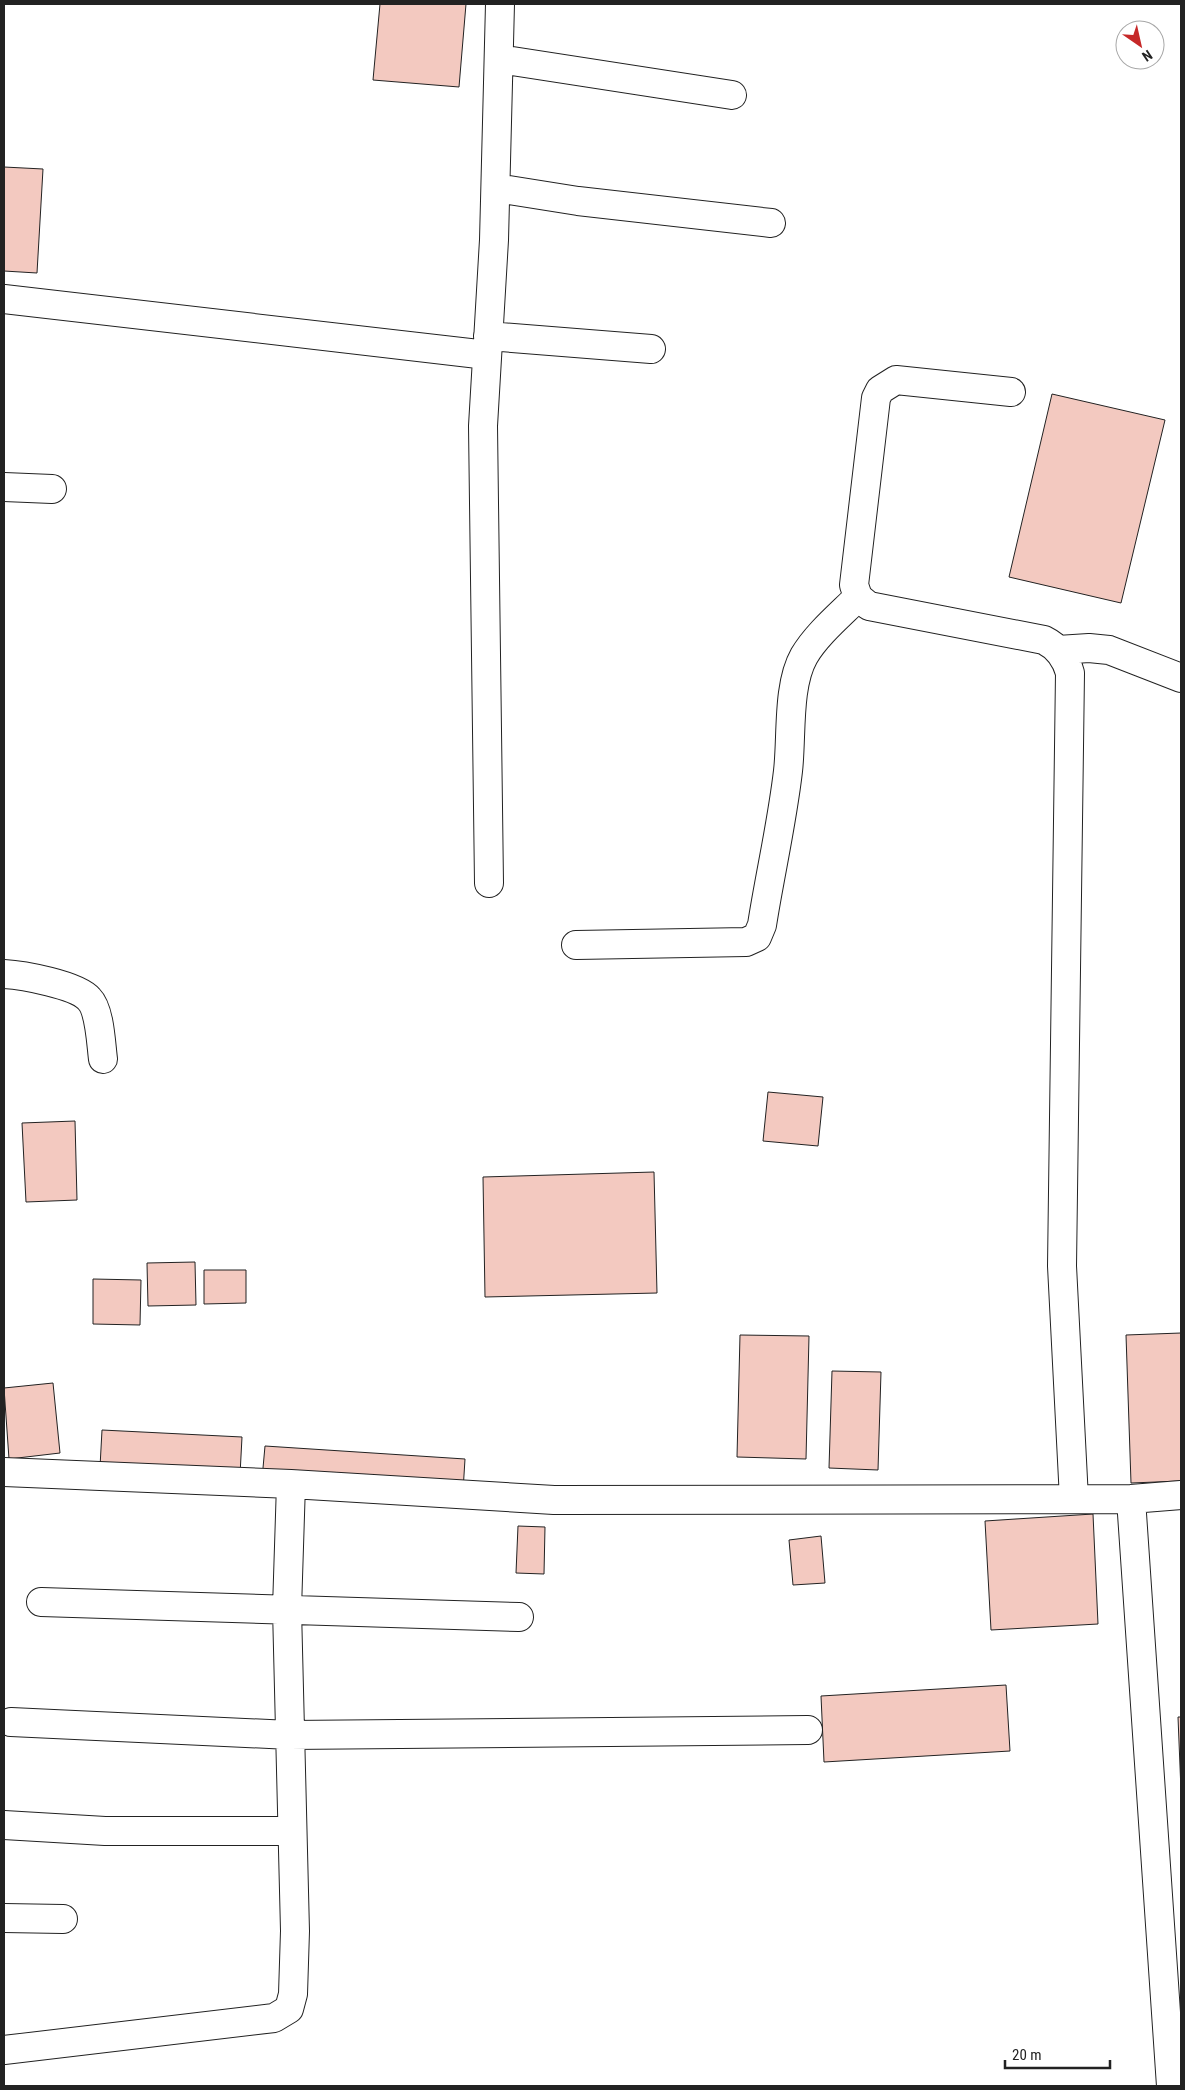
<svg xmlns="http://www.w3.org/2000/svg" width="1185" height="2090" font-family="'Roboto Condensed',sans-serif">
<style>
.building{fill:#f3c9c0;stroke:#222}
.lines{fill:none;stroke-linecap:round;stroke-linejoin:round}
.minor-casing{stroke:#222;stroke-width:30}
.minor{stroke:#fff;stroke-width:28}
</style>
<rect width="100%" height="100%" fill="#fff"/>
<path class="building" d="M380,4H466L459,87L373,80Z
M4,167L43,169L37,273L4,271Z
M1052,394L1165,420L1121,603L1009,577Z
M768,1092L823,1097L818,1146L763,1141Z
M75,1121L77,1200L26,1202L22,1123Z
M654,1172L657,1293L485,1297L483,1177Z
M195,1262L196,1305L148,1306L147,1263Z
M204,1270H246V1303L204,1304Z
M93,1279L141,1280L140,1325L93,1324Z
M1181,1333V1481L1131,1483L1126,1335Z
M740,1335L809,1336L806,1459L737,1457Z
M832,1371L881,1372L878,1470L829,1468Z
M53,1383L60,1453L9,1459L4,1388Z
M102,1430L242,1437L240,1475L100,1467Z
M265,1446L465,1459L463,1491L262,1479Z
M1093,1514L1098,1624L991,1630L985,1521Z
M518,1526L545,1527L544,1574L516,1573Z
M821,1536L825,1583L793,1585L789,1540Z
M1006,1685L1010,1751L824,1762L821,1696Z
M1178,1717H1181V1791Z"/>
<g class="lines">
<defs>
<path id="minor" d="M499,59L732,95
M496,188L578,201L771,223
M4,299L487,355
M488,336L651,349
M1011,392L896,380L880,390L876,398L854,585L858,597L869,606L1044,640C1058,647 1066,658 1070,673L1062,1266L1074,1499
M4,487L52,489
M1058,650L1089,648L1109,650L1181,678
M489,883L483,426L494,240L500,4
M576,945L746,942L757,937L762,925C770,874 782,823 788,771C792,737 787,686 804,656C817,634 840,615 858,597
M4,974C23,975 77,985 89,999C100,1010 101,1044 103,1059
M4,1472L291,1484L554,1500L1131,1499L1181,1495
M1131,1499L1171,2086
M41,1602L519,1617
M11,1722L290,1735L808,1730
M4,1825L105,1831H292
M4,1918L63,1919
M4,2050L274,2018L289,2009L293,1994L295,1931L287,1609L291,1484"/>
</defs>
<use href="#minor" class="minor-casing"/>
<use href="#minor" class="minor"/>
</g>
<rect width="1185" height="2090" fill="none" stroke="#222222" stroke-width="10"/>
<g transform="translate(1140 45) rotate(146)"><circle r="24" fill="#ffffff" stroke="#a7a7a7"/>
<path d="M0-4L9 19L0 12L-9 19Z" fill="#c62828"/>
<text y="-8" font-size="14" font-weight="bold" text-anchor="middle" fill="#222222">N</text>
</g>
<path d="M1005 2060v8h105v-8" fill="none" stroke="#222222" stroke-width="2.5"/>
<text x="1012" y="2060" font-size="15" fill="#222222" stroke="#ffffff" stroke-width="4" paint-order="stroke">20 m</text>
</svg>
